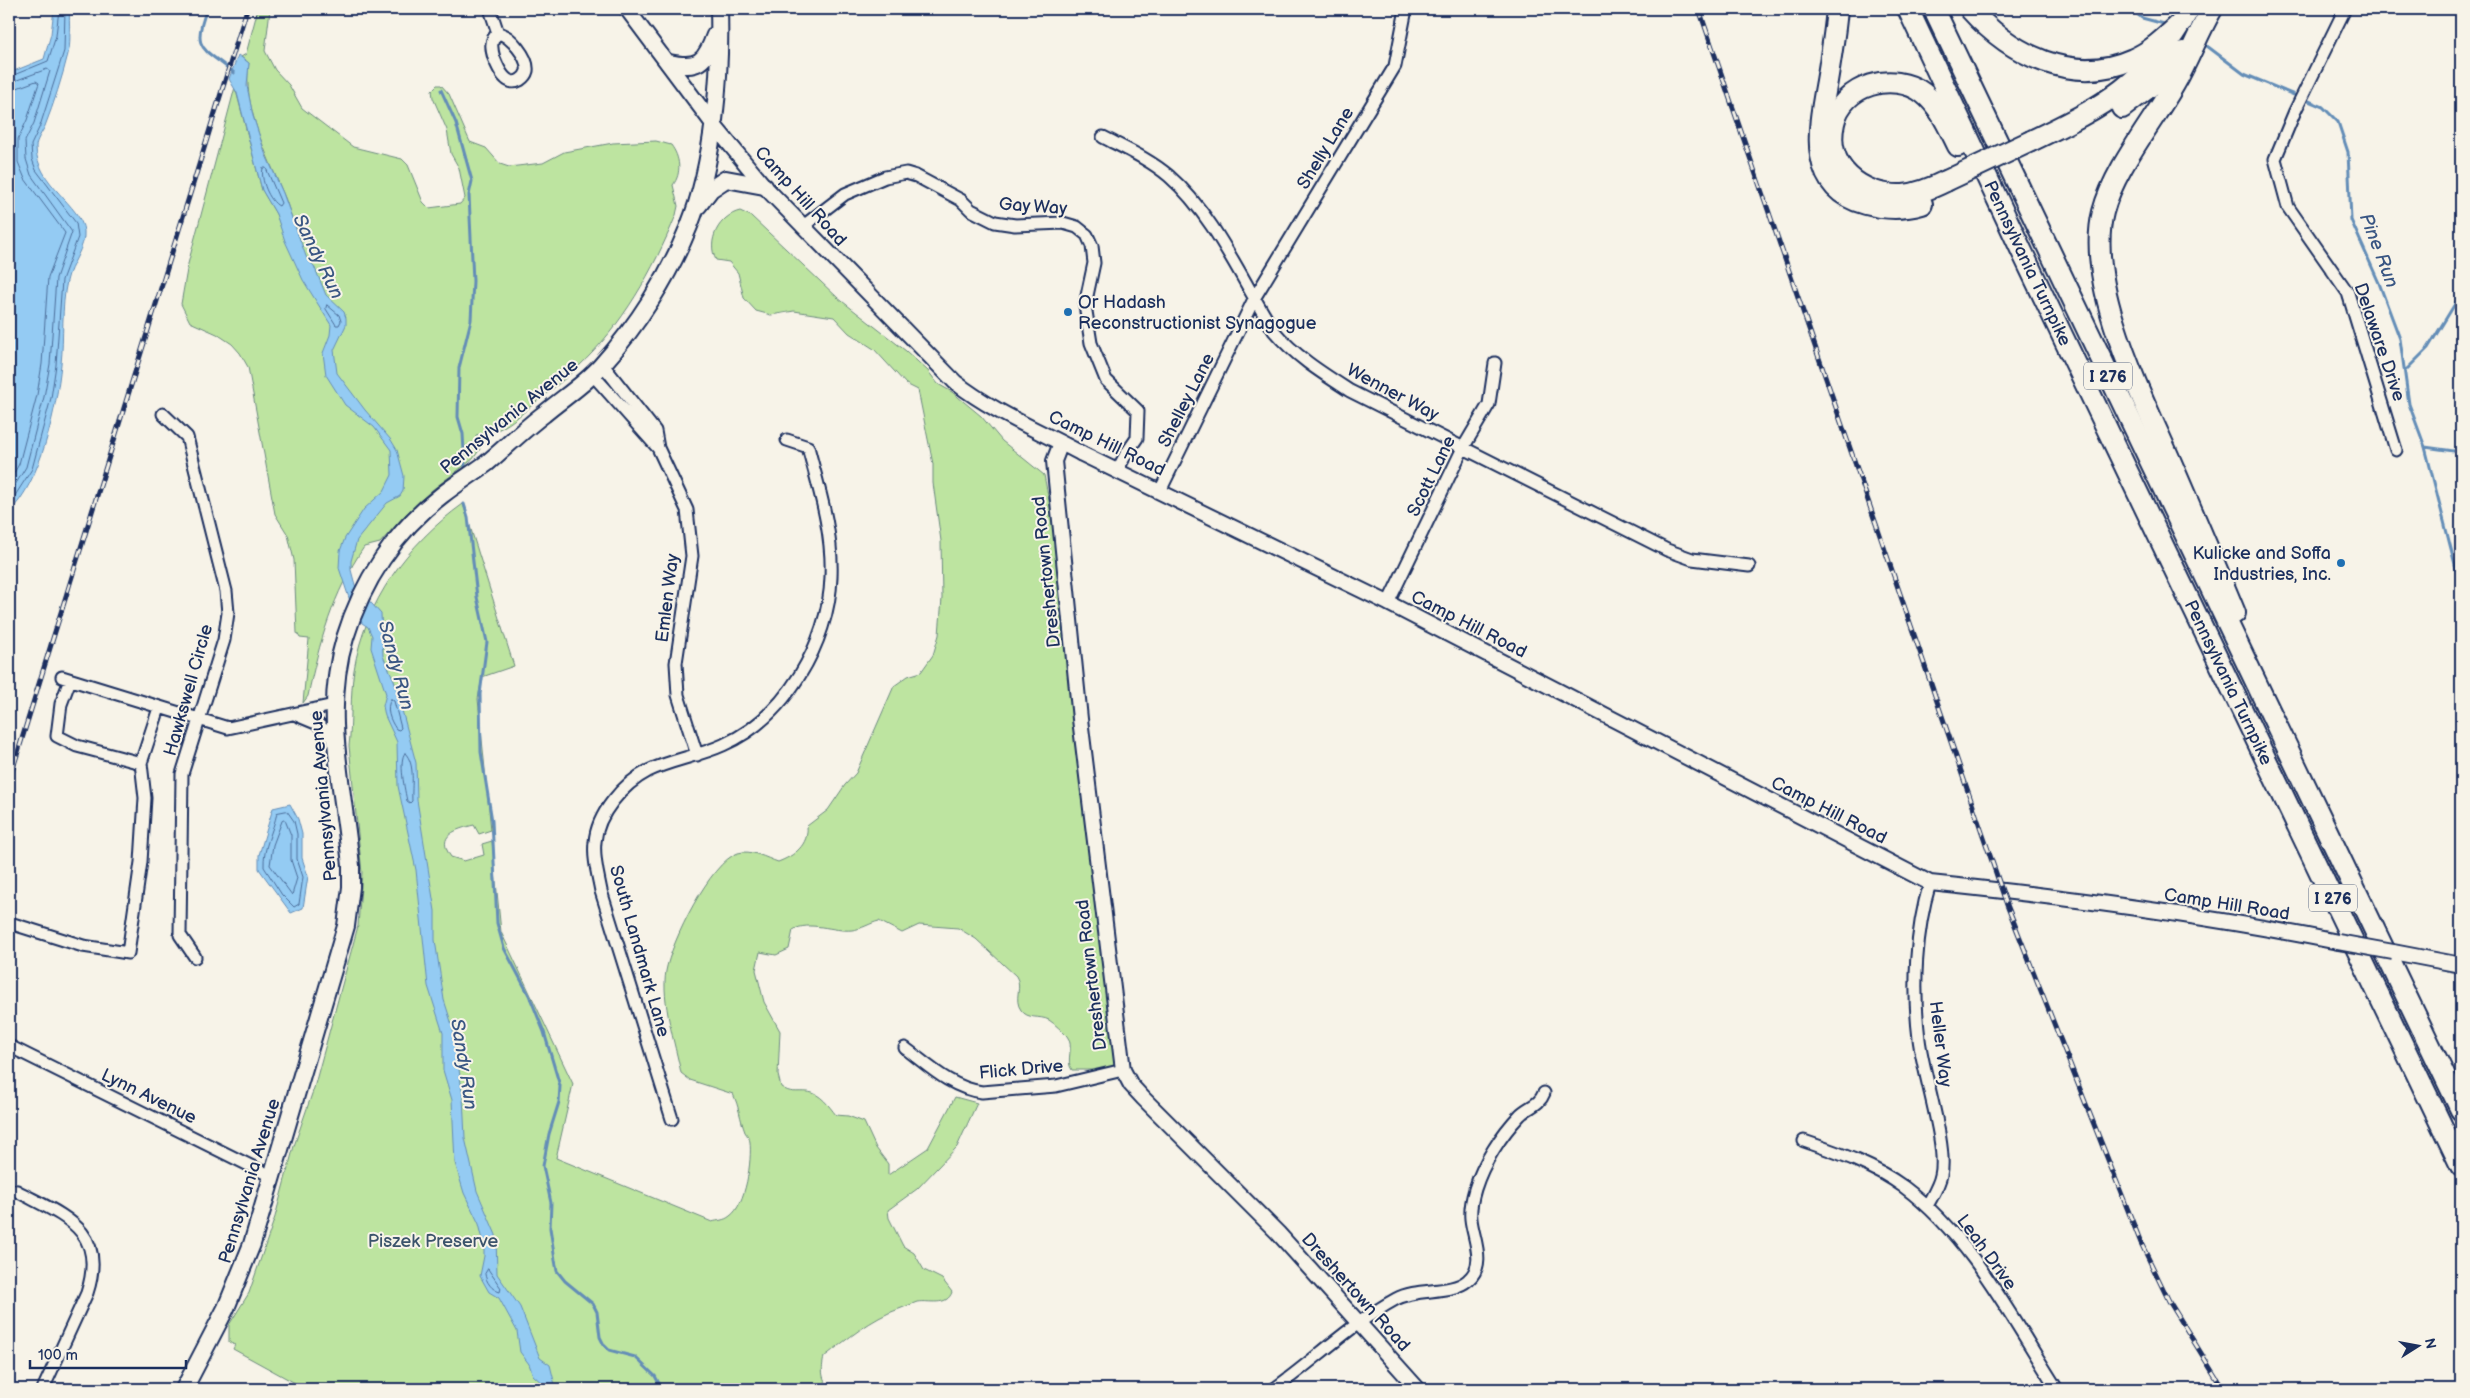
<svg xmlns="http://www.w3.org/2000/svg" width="2470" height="1398" font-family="'Balsamiq Sans',sans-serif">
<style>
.green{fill:#bde4a0;stroke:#6c8a7f}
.water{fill:#94cbf3;stroke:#648db7}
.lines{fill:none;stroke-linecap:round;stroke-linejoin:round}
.shore{stroke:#4b6d9a;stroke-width:1}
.stream{stroke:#648db7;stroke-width:3}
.minor-casing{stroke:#1b2f5e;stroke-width:15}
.tertiary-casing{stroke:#1b2f5e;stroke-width:18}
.secondary-casing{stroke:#1b2f5e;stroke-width:20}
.motorway-casing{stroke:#1b2f5e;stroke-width:24}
.minor{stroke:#f7f3e8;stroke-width:11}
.tertiary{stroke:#f7f3e8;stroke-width:14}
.secondary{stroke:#f7f3e8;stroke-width:16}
.motorway{stroke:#f7f3e8;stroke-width:20}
.rail-casing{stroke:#1b2f5e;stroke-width:5}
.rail{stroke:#f7f3e8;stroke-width:3;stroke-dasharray:9;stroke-linecap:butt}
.tertiary-bridge-casing{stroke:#1b2f5e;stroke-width:18;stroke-linecap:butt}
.motorway-bridge-casing{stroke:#1b2f5e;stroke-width:24;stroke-linecap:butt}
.tertiary-bridge{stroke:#f7f3e8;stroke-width:14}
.motorway-bridge{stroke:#f7f3e8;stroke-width:20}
.poi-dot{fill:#1f6fb2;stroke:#f7f3e8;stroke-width:2}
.labels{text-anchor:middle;stroke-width:4;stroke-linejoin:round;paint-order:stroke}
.shield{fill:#f7f3e8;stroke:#5d6a87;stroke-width:1}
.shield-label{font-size:16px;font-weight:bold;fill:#1b2f5e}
.street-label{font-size:18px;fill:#1b2f5e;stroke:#f7f3e8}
.poi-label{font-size:18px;fill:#1b2f5e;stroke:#f7f3e8;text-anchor:start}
.park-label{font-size:18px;fill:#3b536b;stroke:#f7f3e8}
.water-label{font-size:19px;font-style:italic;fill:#395683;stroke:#f7f3e8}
</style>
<rect width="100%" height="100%" fill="#f7f3e8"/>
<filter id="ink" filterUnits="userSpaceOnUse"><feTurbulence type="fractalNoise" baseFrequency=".02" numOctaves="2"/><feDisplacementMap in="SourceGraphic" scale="10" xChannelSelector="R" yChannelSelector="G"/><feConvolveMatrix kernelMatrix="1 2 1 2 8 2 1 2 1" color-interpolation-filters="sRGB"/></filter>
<g filter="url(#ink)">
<path class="green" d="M258,9L270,10L265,51L275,70L289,85L302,108L353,147L402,159L408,165L423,202L429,208L460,204L465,198L459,168L451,154L447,130L433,98L432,90L437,85H441L449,94L470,142L486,148L500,164L509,167L543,163L564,152L613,143L656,141L671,145C680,157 682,173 673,185L678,206L676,215C653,271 623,325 578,367C565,379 551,390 537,401C518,417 501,434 476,435L480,449L473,459L432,490L404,516L380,543L364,547C333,593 319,643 308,696L303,703L309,639L300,638L297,633L294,560L288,535L275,514L248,367L240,353L232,344L217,334L190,322L181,304L188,264L235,87L262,190L276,214L289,247L299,233C291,220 289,206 283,193C267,155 242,105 249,63L241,57L246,54Z
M740,211L751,216L838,298L906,351L928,371L938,384L952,392L981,416L1002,441L1044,475L1057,543L1116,1065L1107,1070H1072C1065,1061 1075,1046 1067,1036C1062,1031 1055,1024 1049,1020C1039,1015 1028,1020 1021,1010C1013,999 1023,987 1016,976L976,939L958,928L919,925L902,933L879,921C870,923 862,929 852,930C834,932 809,920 793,930L789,949L776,955L760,952L756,970L764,1002L780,1031L778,1075L781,1087C791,1094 796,1091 808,1092C820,1093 829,1106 836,1115L848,1116L864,1122L876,1148L888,1164V1175L928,1148L955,1097L977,1103L957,1147L917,1189L888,1210L889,1218L903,1246L914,1253L924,1270L942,1279L952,1292C947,1307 929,1300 917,1302C911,1304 905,1307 899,1309C872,1318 846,1340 824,1357C821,1370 821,1381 832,1389H301L295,1383L233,1349L235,1345L229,1342V1325L249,1293L275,1217L294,1146L314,1088L358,926L362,873L349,746C352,722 350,696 354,670C365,602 407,544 463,504L514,666L482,677L478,699L491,830L479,834L474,825C457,829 435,835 451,857L464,861L484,855L482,844L492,841L501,932L573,1084L556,1158L712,1222C718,1220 724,1221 730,1216C746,1205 752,1160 750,1142C750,1139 747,1135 745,1132C740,1119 739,1106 733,1094L690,1080L681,1073C675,1043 661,1001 666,971C671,943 710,862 738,853C751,849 766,858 778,862C794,856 809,845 807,826L828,810L845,785L856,773L894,686L908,676L921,672L933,655L939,635L942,598L941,541L933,483V464L918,390L906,384L874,349L849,333L834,317L794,311L771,315L756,311L744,298L738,273L729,262L716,260C706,241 719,216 740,211Z"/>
<path class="water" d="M54,9H70C68,24 72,39 68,54C62,78 54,103 45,126C42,133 36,140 36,147C36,184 81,205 84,231C86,247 70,265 67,281C61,307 64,337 61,364C57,406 41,483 9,512V73L44,59L51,34Z
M238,55L249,63L247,86L253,116L265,153L283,193L307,259L314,266L326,295L344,312L346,318V325L334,350L337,373L365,410L391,440L397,450L404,476L403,491L400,496L387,503L357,540L351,561V570L355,585L381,614L383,656L394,680L416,763L417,800L435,911V940L444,1000L453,1028L463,1097L465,1138L477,1191L496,1235L497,1274L520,1307L540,1358L550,1365L556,1389H545L544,1385L533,1375L529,1364L520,1352L517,1331L499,1298L489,1292L480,1276L484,1256V1244L479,1224L464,1193L455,1163L452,1100L443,1070V1033L428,986L416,870L398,786L397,742L385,716L383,706L386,694L371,648L372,636L368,627L362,623L350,601L339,568L340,551L345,538L364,509L384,491L392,475L391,450L374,427L345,405L326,375L323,353L330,335L331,325L303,280L285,241L276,214L262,190L237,93L229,79Z
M290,804L298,819L302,834V858L308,876L303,908L291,913L259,869V855L273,808Z"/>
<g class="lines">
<path class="shore" d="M9,77L48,61L56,36L59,9
M9,83L47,69L50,71L34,123L25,141L26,159L31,175L72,232L56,278L50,364L44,397L26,467L9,495
M9,91L36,81L39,83L27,120L18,139V162L25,179L65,233L48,277L42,364L37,395L19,464L9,482
M263,168H266L281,203L279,206C269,201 260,179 263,168Z
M327,305L339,315L341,321L339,325H336L326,309Z
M9,505L32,469L51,398L56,365L62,280L78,237L76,223L36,170L32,159L31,145L40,126L64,51L65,9
M391,699L394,701L401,728L399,730L396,729C390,720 385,709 391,699Z
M405,753C416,764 411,786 412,801L410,803L407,801C405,791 398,760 405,753Z
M287,811L294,821L297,834V859L303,877L299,904L294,907L282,895L264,867C263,847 273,832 277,813Z
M285,820L291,835V860L297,878L292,895L270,865L273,845L282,821Z
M488,1269L501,1288L500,1292C492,1290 486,1282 485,1274Z"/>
<path class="stream" d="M207,9C190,51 205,48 234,73
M2131,9L2142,18L2168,25
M2203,43L2244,74L2299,97
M441,90L456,123L472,181L469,195L473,281L471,320L459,368L458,417L463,434L465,468
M2304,99L2323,107L2338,122L2348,152L2351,220L2379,283L2400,339L2409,404L2425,447L2461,588
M2405,371L2428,348L2461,294
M2425,447L2461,452
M464,504L468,517L477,597L487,642L480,694L481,752L492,821L497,923L504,948L529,995L544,1032L560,1086L559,1102L549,1134L543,1166L551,1203L550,1228L555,1260L557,1271L565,1281L593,1304L597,1312L600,1337L604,1345L609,1350L635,1357L655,1376L662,1389"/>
<defs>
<path id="minor" d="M490,9L498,33
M2345,9L2295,111L2275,159L2288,207L2348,293L2396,450
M498,33C510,35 529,58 527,71C526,75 523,78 520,80C506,88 498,68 494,58C491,48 490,40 498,33Z
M1103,137C1126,149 1149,159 1169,176C1215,216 1242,281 1274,331C1296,357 1322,373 1350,391L1667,550L1692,559L1749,566
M802,227L845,194L885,177L906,173L916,176L961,200L971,210L995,222L1015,225L1063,223L1077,227L1087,235L1092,246L1094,263L1085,305L1091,343L1106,380L1138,411L1137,438L1126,454L1117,471
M603,365L655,431L658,448L687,510L692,556L676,663L678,695L697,755
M593,375L658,448
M163,414L187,437L226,591L228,613L224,640L182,774L180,935L195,957
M1160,491L1255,297L1395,66L1406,9
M1388,603L1463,448L1489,404L1495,363
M62,677L228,728L334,705
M70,680L61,704L57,736L77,746L141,763
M294,714L318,724L335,740
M13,924L83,946L128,953L141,862L145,798L141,763L159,708
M9,1046L273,1177
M905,1048C929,1066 951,1088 982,1092L1056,1086L1123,1070
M672,1119L601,891C598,875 593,858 595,842C597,814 623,784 648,771C671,760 699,756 723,745C785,718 829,643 831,577C833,532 819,489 808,447L787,440
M1804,1141C1839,1153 1874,1165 1904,1187C1972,1238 2012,1319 2057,1389
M9,1190L17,1191C63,1216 108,1229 87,1293L43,1389
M1927,1206C1932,1196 1939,1186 1941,1175C1948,1146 1923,1074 1919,1039C1913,989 1915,932 1930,883
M1274,1389C1315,1360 1352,1323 1396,1299C1418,1287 1451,1295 1468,1280C1487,1264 1473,1239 1471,1219C1470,1209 1472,1199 1475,1189C1483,1163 1501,1135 1520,1115C1529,1106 1539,1106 1544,1093"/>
<path id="tertiary" d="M627,9L713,124L764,186L955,382C993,412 1040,431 1082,454L1388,603L1930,883C2066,897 2204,915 2338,942
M1061,443L1054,461L1080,719L1123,1070L1131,1085L1143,1098L1278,1233L1418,1389
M2393,952L2461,965"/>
<path id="secondary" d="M669,63C698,69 705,63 715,35
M698,206L711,189L726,179L764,186
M184,1389L226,1308L252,1244L346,926L351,887V866C344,790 322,713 345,638C362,582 395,531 442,495C456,484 472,474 487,463C506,447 524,429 544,414C563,398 585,384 601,366C637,326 669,276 689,226C714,164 721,75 719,9"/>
<g id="motorway">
<path d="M1837,9C1835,33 1831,57 1827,81C1819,125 1805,188 1866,204C1885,209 1902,210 1922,204"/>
<path id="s1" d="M1908,9L2025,258L2461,1166"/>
<path d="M1934,9C2108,376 2285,743 2461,1110"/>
<path d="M1970,9C2011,55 2073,86 2133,59C2152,51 2167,36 2182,22"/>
<path d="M2212,9C2198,33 2189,59 2175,83C2153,122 2114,169 2103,212C2085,284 2141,394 2170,460C2192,511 2214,562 2235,613"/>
<path d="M2122,108L2153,84L2183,52"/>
<path d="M2031,141C2104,106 2148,83 2189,9"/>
<path d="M1946,181C1932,188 1918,194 1903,195C1861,197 1824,167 1834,123C1842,84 1894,71 1923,93C1940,106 1949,128 1958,146"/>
</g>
</defs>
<use href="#minor" class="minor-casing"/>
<use href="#tertiary" class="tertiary-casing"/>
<use href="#secondary" class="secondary-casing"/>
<use href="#motorway" class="motorway-casing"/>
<use href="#minor" class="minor"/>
<use href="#tertiary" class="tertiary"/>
<use href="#secondary" class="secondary"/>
<use href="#motorway" class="motorway"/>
<defs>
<path id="rail" d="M1699,9L2007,905L2141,1243L2169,1301L2223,1389
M9,781L247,9"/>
</defs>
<use href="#rail" class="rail-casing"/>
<use href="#rail" class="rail"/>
<defs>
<path id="tertiary-bridge" d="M2338,942L2393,952"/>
<path id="motorway-bridge" d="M1946,181L2031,141"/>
</defs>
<use href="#tertiary-bridge" class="tertiary-bridge-casing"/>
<use href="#motorway-bridge" class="motorway-bridge-casing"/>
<use href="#tertiary-bridge" class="tertiary-bridge"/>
<use href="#motorway-bridge" class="motorway-bridge"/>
</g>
</g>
<g class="poi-dot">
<circle cx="1068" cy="312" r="5"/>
<circle cx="2341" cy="563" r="5"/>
</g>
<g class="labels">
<g class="shield">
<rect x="2084" y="362.5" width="48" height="27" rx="4"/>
<rect x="2309" y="884.5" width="48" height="27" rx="4"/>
</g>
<g class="shield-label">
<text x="2108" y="382">I 276</text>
<text x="2333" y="904">I 276</text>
</g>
<g class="street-label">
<text transform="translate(1325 148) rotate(-59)" y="6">Shelly Lane</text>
<text transform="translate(801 196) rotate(48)" y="6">Camp Hill Road</text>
<text transform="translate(1033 206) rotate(4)" y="6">Gay Way</text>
<text dy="6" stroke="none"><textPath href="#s1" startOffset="281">Pennsylvania Turnpike</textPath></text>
<text transform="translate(2380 342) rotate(71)" y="6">Delaware Drive</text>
<text transform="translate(1393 392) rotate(28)" y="6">Wenner Way</text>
<text transform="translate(1186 400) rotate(-63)" y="6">Shelley Lane</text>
<text transform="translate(509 416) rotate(-39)" y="6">Pennsylvania Avenue</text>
<text transform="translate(1107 443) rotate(26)" y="6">Camp Hill Road</text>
<text transform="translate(1431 476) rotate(-64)" y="6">Scott Lane</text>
<text transform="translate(1046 572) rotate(-96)" y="6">Dreshertown Road</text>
<text transform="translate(667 598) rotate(-83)" y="6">Emlen Way</text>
<text transform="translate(1469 624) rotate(27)" y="6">Camp Hill Road</text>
<text dy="6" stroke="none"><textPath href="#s1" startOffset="746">Pennsylvania Turnpike</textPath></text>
<text transform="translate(188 690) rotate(-74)" y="6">Hawkswell Circle</text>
<text transform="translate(323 796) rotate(-95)" y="6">Pennsylvania Avenue</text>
<text transform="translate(1829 810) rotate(27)" y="6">Camp Hill Road</text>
<text transform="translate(2227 904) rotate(9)" y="6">Camp Hill Road</text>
<text transform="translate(640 951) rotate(74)" y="6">South Landmark Lane</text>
<text transform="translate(1091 975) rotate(-97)" y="6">Dreshertown Road</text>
<text transform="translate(1941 1044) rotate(83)" y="6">Heller Way</text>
<text transform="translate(1021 1069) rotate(-5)" y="6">Flick Drive</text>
<text transform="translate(149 1096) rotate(26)" y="6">Lynn Avenue</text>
<text transform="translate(249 1181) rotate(-73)" y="6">Pennsylvania Avenue</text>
<text transform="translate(1987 1252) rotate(54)" y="6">Leah Drive</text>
<text transform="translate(1356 1292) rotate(48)" y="6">Dreshertown Road</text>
</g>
<g class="poi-label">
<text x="1078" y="308">Or Hadash<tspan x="1078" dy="21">Reconstructionist Synagogue</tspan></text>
<text x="2331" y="559" text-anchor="end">Kulicke and Soffa<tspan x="2331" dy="21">Industries, Inc.</tspan></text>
</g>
<g class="park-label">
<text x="433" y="1247">Piszek Preserve</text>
</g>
<g class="water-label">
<text transform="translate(2380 250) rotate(69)" y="7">Pine Run</text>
<text transform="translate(319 256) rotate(64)" y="7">Sandy Run</text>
<text transform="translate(397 665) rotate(75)" y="7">Sandy Run</text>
<text transform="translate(465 1064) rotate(81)" y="7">Sandy Run</text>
</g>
</g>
<rect width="2470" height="1398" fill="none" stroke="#f7f3e8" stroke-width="30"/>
<rect x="15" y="15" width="2440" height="1368" fill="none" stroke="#1b2f5e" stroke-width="2" filter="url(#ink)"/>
<g transform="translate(2418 1346) rotate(79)" stroke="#f7f3e8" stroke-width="4" paint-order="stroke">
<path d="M0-4L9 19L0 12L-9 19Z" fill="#1b2f5e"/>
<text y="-8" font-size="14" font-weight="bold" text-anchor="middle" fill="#1b2f5e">N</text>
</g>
<path d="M30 1360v8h156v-8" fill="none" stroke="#1b2f5e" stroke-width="2.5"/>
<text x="38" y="1360" font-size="15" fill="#1b2f5e" stroke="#f7f3e8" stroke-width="4" paint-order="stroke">100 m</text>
</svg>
